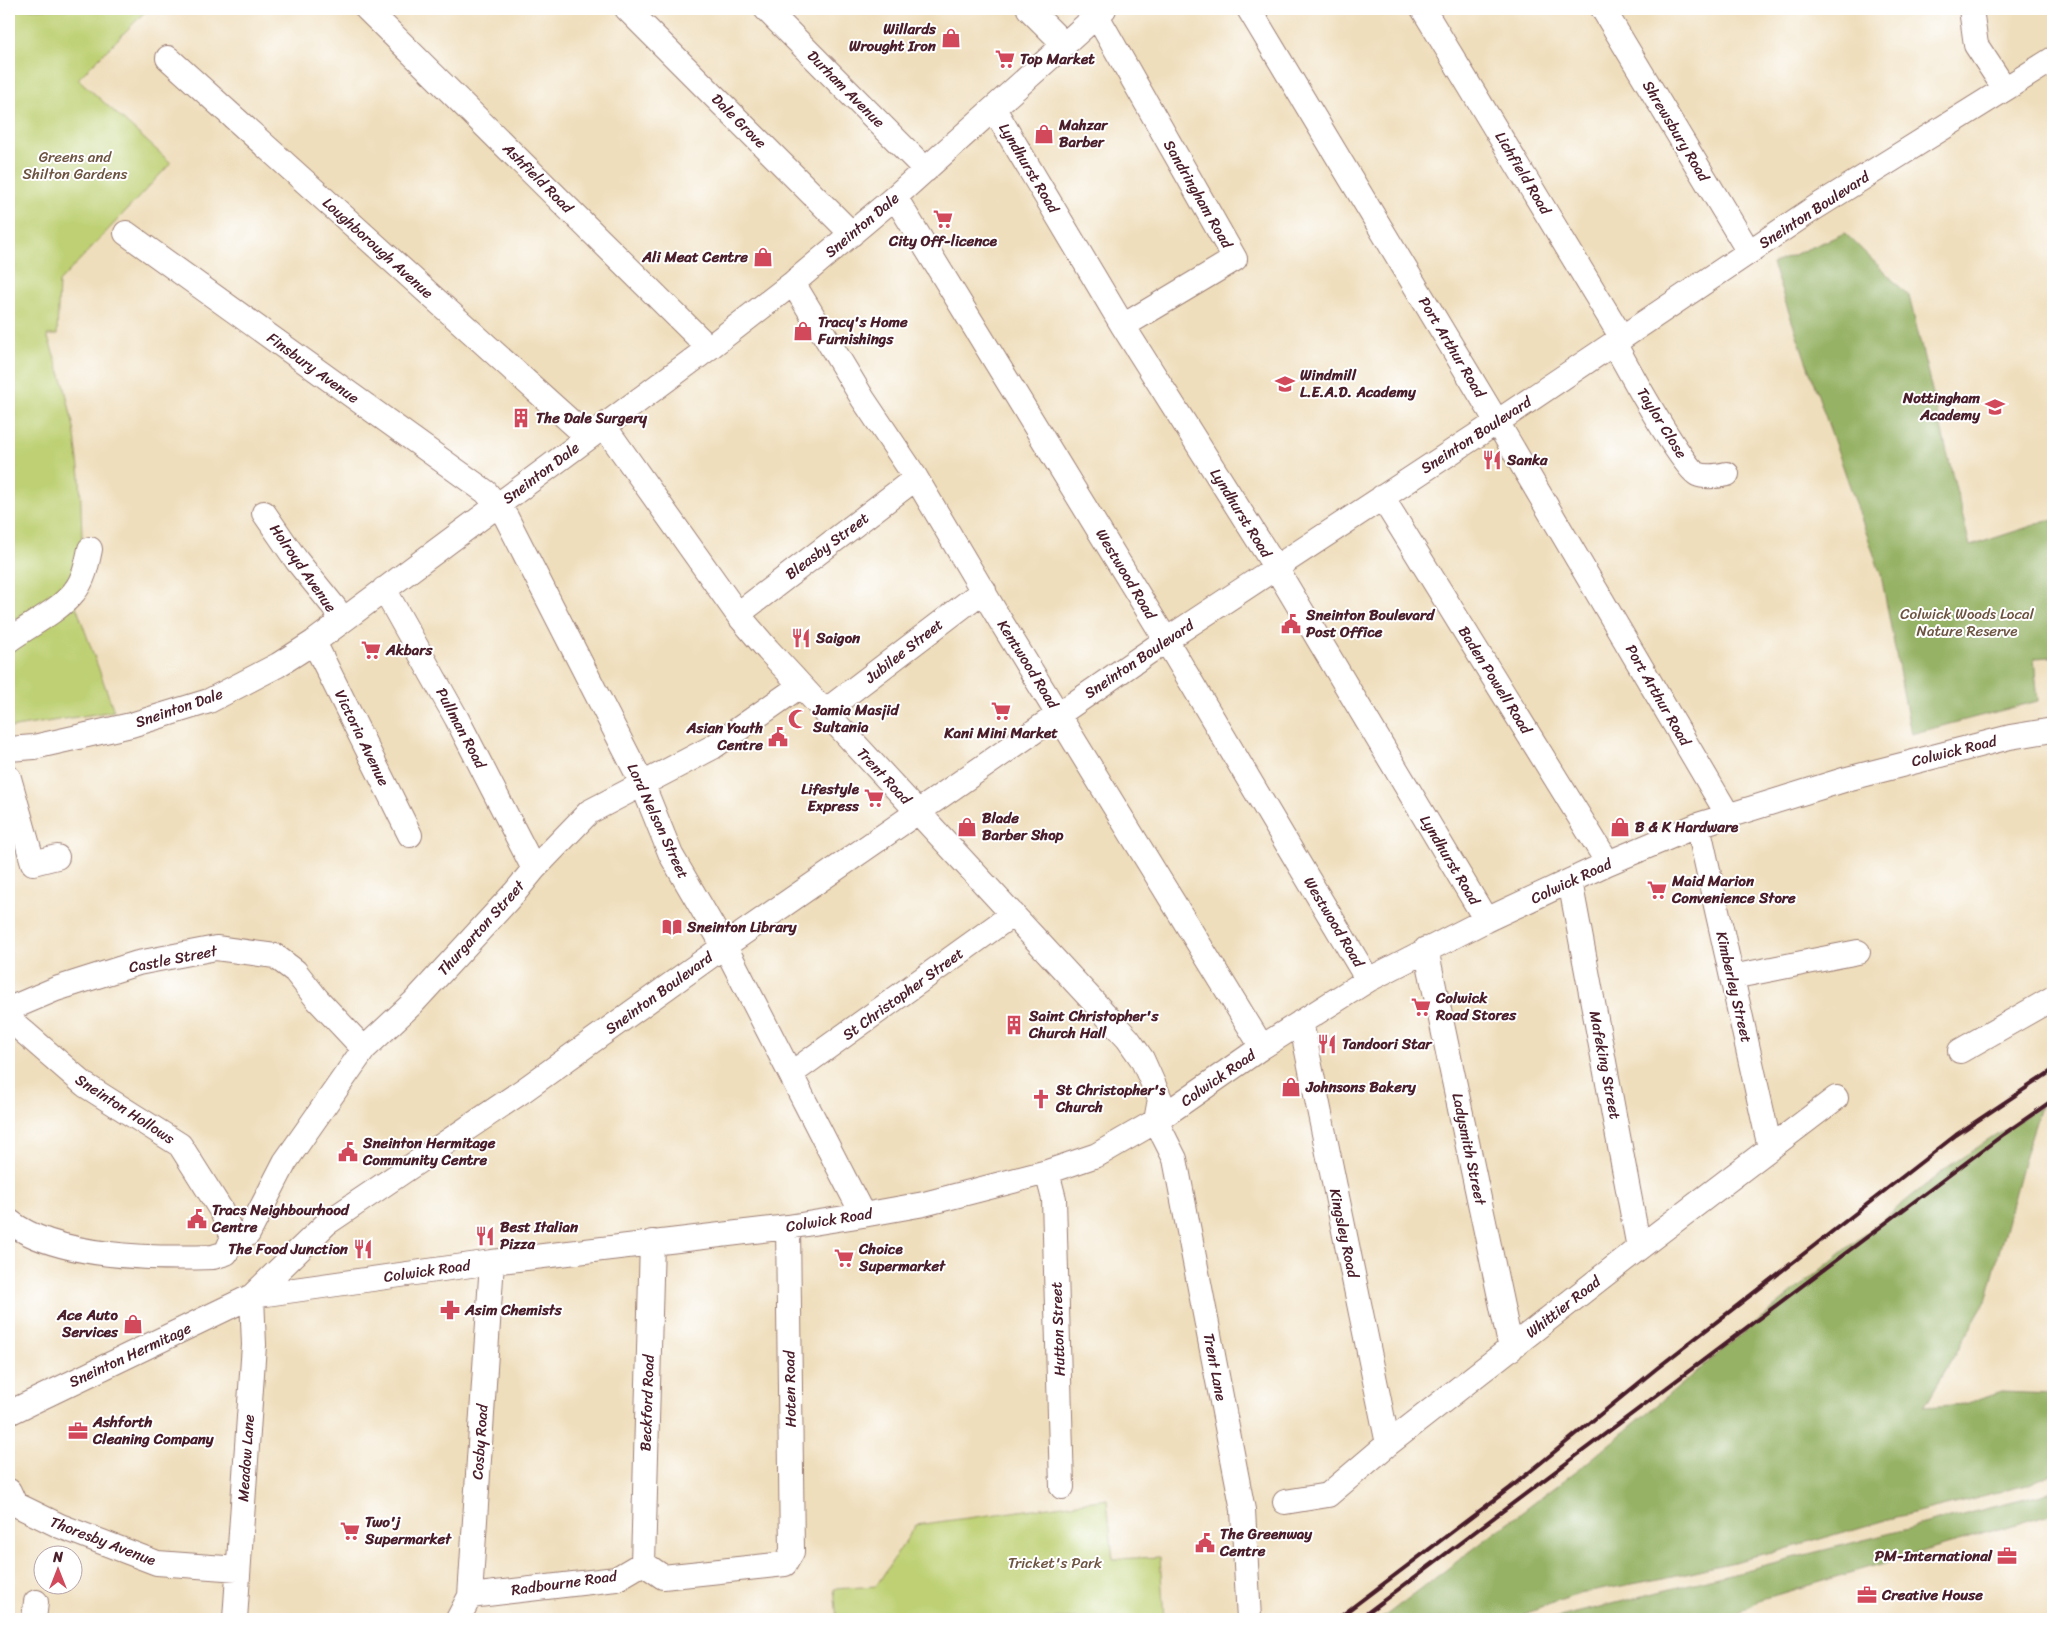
<svg xmlns="http://www.w3.org/2000/svg" width="2062" height="1628" font-family="Sriracha,sans-serif">
<style>
.green{fill:#bed073;stroke:#84784f}
.forest{fill:#96b265;stroke:#706848}
.lines{fill:none;stroke-linecap:round;stroke-linejoin:round}
.minor-casing{stroke:#9c7e74;stroke-width:26}
.minor{stroke:#fff;stroke-width:24}
.rail{stroke:#4a1f2b;stroke-width:4}
.labels{text-anchor:middle;stroke-width:4;stroke-linejoin:round;paint-order:stroke}
.poi-label{font-size:15px;font-weight:bold;fill:#4a1f2b;stroke:#fff;text-anchor:start}
.street-label{font-size:15px;fill:#4a1f2b;stroke:#fff}
.park-label{font-size:15px;fill:#6d5441;stroke:#fff}
</style>
<rect width="100%" height="100%" fill="#fff"/>
<filter id="ink" filterUnits="userSpaceOnUse"><feTurbulence type="fractalNoise" baseFrequency=".02" numOctaves="2"/><feDisplacementMap in="SourceGraphic" scale="10" xChannelSelector="R" yChannelSelector="G"/><feConvolveMatrix kernelMatrix="1 2 1 2 8 2 1 2 1" color-interpolation-filters="sRGB"/></filter>
<filter id="wash" filterUnits="userSpaceOnUse"><feTurbulence type="fractalNoise" baseFrequency=".0096" numOctaves="4" result="noise"/><feDisplacementMap in="SourceGraphic" scale="20" xChannelSelector="R" yChannelSelector="G"/><feGaussianBlur stdDeviation="1.12" result="paint"/><feColorMatrix in="noise" values="0 0 0 0 0 0 0 0 0 0 0 0 0 0 0 0 0 1.4 0 .05"/><feComposite in="paint" operator="in"/></filter>
<g filter="url(#wash)">
<rect width="100%" height="100%" fill="#efdebc"/>
<path class="green" d="M9,9H148L78,79L171,163L59,282L57,335H47L64,384L74,428L80,476L82,536L78,560L68,584L114,711L9,728Z
M1107,1499L1113,1559L1160,1557L1164,1619H837L834,1589L876,1586L916,1525Z"/>
<path class="forest" d="M1845,233L1909,296L1970,546L2053,519V657L2034,658L2038,701L1911,734L1881,575L1772,264Z
M2041,1106L2023,1162L1986,1301L1924,1407L1965,1404L2001,1392L2053,1394V1473L2027,1485L1889,1519L1772,1553L1664,1578L1574,1595L1512,1619H1381L1583,1466L1756,1322L1949,1166Z
M2053,1492V1513L1759,1600L1731,1619H1552Z"/>
</g>
<g filter="url(#ink)">
<g class="lines">
<defs>
<path id="minor" d="M367,9L709,348
M627,9L852,234
M766,9L926,170
M1029,9L1064,44
M1249,9L1497,422L1728,815
M1423,9L1622,338
M1603,9L1749,252
M1971,9L1976,45L2005,89
M1097,16L1235,259L1123,326
M168,58L580,430L586,439
M994,109L1123,326L1276,568L1486,920
M895,197L1166,640L1368,980
M126,233L486,492L506,517L642,783L671,855L732,960L863,1215
M793,283L863,399L916,478L1000,620L1262,1047
M1614,343C1626,365 1681,466 1697,474C1706,478 1718,476 1727,474
M604,426L739,616L768,650L1128,1039L1142,1059L1160,1099L1156,1121L1175,1159L1243,1510L1249,1619
M1382,497L1608,863
M264,513L297,561L335,608L340,623
M384,589L457,719L534,869
M739,616L746,608L916,478
M9,640C28,626 60,610 74,592C84,580 87,564 90,549
M314,642L410,835
M824,712L984,590
M9,749L34,747L131,725L209,701L278,665L314,642L709,348L793,283L895,197L1104,9
M9,778L33,863L57,857
M1698,825L1770,1148
M1570,881L1639,1248
M1426,949L1511,1349
M1732,977L1858,952
M9,1009L56,989L138,963L216,948L275,956L295,971L317,999L364,1049
M9,1019L85,1085L180,1145L221,1210L233,1237L226,1253L213,1257C156,1259 55,1258 9,1221
M1301,1022L1388,1444
M1960,1051L2053,998
M792,1073L1013,914
M1047,1172L1054,1199L1062,1487
M232,1243L248,1234L285,1162L364,1049L413,1003L516,891L534,869L589,812L713,747L800,686
M252,1296L327,1223L524,1090L723,947L1166,640L1497,422L1813,209L2053,59
M9,1413L252,1296L492,1262L788,1227L863,1215L924,1204L1047,1172L1097,1155L1156,1121L1262,1047L1368,980L1486,920L1608,863L1698,825L1847,779L2010,737L2053,730
M9,1491L15,1504L60,1526L157,1563L238,1569
M1285,1502L1328,1495L1388,1444L1639,1248L1836,1098
M643,1563L652,1242
M470,1596L616,1579L643,1563L663,1577L785,1564L792,1552L788,1227
M34,1619L36,1602
M235,1619L254,1345L252,1296
M458,1619L470,1596L492,1262"/>
</defs>
<use href="#minor" class="minor-casing"/>
<use href="#minor" class="minor"/>
<path class="rail" d="M1337,1619L1510,1488L1656,1369L1956,1135L2053,1070
M1359,1619L2004,1134L2053,1100"/>
</g>
</g>
<defs>
<symbol id="shop-bare" viewBox="-9 -9 18 18"><path d="M-5-2.5h2.3a2.7 3.5 0 0 1 5.4 0H5L5.5 6h-11ZM-1.5-2.5h3a1.5 2.3 0 0 0-3 0Z" fill="#d1495b" stroke="#fff" stroke-width="2.5" paint-order="stroke"/></symbol>
<symbol id="supermarket-bare" viewBox="-9 -9 18 18"><path d="M-6-5.5h2.5l.6 2H6L4.5 2H-2.5L-4.4-4H-6ZM-1.5 3.2a1.3 1.3 0 1 0 .1 0ZM3 3.2a1.3 1.3 0 1 0 .1 0Z" fill="#d1495b" stroke="#fff" stroke-width="2.5" paint-order="stroke"/></symbol>
<symbol id="school-bare" viewBox="-9 -9 18 18"><path d="M0-5L7-2L0 1L-7-2ZM-4 1L0 2.5L4 1V4Q0 6-4 4Z" fill="#d1495b" stroke="#fff" stroke-width="2.5" paint-order="stroke"/></symbol>
<symbol id="building-bare" viewBox="-9 -9 18 18"><path d="M-4-6H4V6H1V3H-1V6H-4ZM-2.5-4.3h1.7v1.8h-1.7ZM.8-4.3h1.7v1.8H.8ZM-2.5-1h1.7V.8h-1.7ZM.8-1h1.7V.8H.8Z" fill="#d1495b" stroke="#fff" stroke-width="2.5" paint-order="stroke"/></symbol>
<symbol id="restaurant-bare" viewBox="-9 -9 18 18"><path d="M-5-6h1v4h1v-4h1v4h1v-4h1v5L-1.5 .5V6h-2V.5L-5-1ZM5-6V6H3V1.5H1.5Q1.5-4 5-6Z" fill="#d1495b" stroke="#fff" stroke-width="2.5" paint-order="stroke"/></symbol>
<symbol id="civic-bare" viewBox="-9 -9 18 18"><path d="M-.6-6.5H3V-4.5H.6V-3L4-1V1h2V6H-6V1h2V-1L-.6-3ZM-1.2 2.5V6h2.4V2.5Z" fill="#d1495b" stroke="#fff" stroke-width="2.5" paint-order="stroke"/></symbol>
<symbol id="mosque-bare" viewBox="-9 -9 18 18"><path d="M3.5-4.9A6 6 0 1 0 3.5 4.9A5 5 0 1 1 3.5-4.9Z" fill="#d1495b" stroke="#fff" stroke-width="2.5" paint-order="stroke"/></symbol>
<symbol id="library-bare" viewBox="-9 -9 18 18"><path d="M-6-4Q-3-5.5-.7-3.5V5Q-3 3-6 4ZM6-4Q3-5.5 .7-3.5V5Q3 3 6 4Z" fill="#d1495b" stroke="#fff" stroke-width="2.5" paint-order="stroke"/></symbol>
<symbol id="church-bare" viewBox="-9 -9 18 18"><path d="M-1.2-6h2.4v3.5h3.3v2.4h-3.3V6h-2.4V-.1h-3.3v-2.4h3.3Z" fill="#d1495b" stroke="#fff" stroke-width="2.5" paint-order="stroke"/></symbol>
<symbol id="pharmacy-bare" viewBox="-9 -9 18 18"><path d="M-2-6h4v4h4v4h-4v4h-4v-4h-4v-4h4Z" fill="#d1495b" stroke="#fff" stroke-width="2.5" paint-order="stroke"/></symbol>
<symbol id="office-bare" viewBox="-9 -9 18 18"><path d="M-6-3h4V-5.5h4V-3h4V5H-6ZM-1-4.5V-3h2v-1.5ZM-6 0V1H6V0Z" fill="#d1495b" stroke="#fff" stroke-width="2.5" paint-order="stroke"/></symbol>
</defs>
<g fill-rule="evenodd">
<use href="#shop-bare" x="937" y="24" width="28" height="28"/>
<use href="#supermarket-bare" x="991" y="45" width="28" height="28"/>
<use href="#shop-bare" x="1030" y="120" width="28" height="28"/>
<use href="#supermarket-bare" x="929" y="205" width="28" height="28"/>
<use href="#shop-bare" x="749" y="243" width="28" height="28"/>
<use href="#shop-bare" x="789" y="317" width="28" height="28"/>
<use href="#school-bare" x="1271" y="370" width="28" height="28"/>
<use href="#school-bare" x="1981" y="393" width="28" height="28"/>
<use href="#building-bare" x="507" y="404" width="28" height="28"/>
<use href="#restaurant-bare" x="1478" y="446" width="28" height="28"/>
<use href="#civic-bare" x="1277" y="610" width="28" height="28"/>
<use href="#restaurant-bare" x="787" y="624" width="28" height="28"/>
<use href="#supermarket-bare" x="357" y="636" width="28" height="28"/>
<use href="#supermarket-bare" x="987" y="697" width="28" height="28"/>
<use href="#mosque-bare" x="784" y="705" width="28" height="28"/>
<use href="#civic-bare" x="764" y="723" width="28" height="28"/>
<use href="#supermarket-bare" x="860" y="784" width="28" height="28"/>
<use href="#shop-bare" x="953" y="813" width="28" height="28"/>
<use href="#shop-bare" x="1606" y="813" width="28" height="28"/>
<use href="#supermarket-bare" x="1643" y="876" width="28" height="28"/>
<use href="#library-bare" x="658" y="913" width="28" height="28"/>
<use href="#supermarket-bare" x="1407" y="993" width="28" height="28"/>
<use href="#building-bare" x="1000" y="1011" width="28" height="28"/>
<use href="#restaurant-bare" x="1313" y="1030" width="28" height="28"/>
<use href="#shop-bare" x="1277" y="1073" width="28" height="28"/>
<use href="#church-bare" x="1027" y="1085" width="28" height="28"/>
<use href="#civic-bare" x="334" y="1138" width="28" height="28"/>
<use href="#civic-bare" x="183" y="1205" width="28" height="28"/>
<use href="#restaurant-bare" x="471" y="1222" width="28" height="28"/>
<use href="#restaurant-bare" x="349" y="1235" width="28" height="28"/>
<use href="#supermarket-bare" x="830" y="1244" width="28" height="28"/>
<use href="#pharmacy-bare" x="436" y="1296" width="28" height="28"/>
<use href="#shop-bare" x="119" y="1310" width="28" height="28"/>
<use href="#office-bare" x="64" y="1417" width="28" height="28"/>
<use href="#supermarket-bare" x="336" y="1517" width="28" height="28"/>
<use href="#civic-bare" x="1191" y="1529" width="28" height="28"/>
<use href="#office-bare" x="1993" y="1542" width="28" height="28"/>
<use href="#office-bare" x="1853" y="1581" width="28" height="28"/>
</g>
<g class="labels">
<g class="poi-label">
<text x="936" y="34" text-anchor="end">Willards<tspan x="936" dy="17">Wrought Iron</tspan></text>
<text x="1020" y="64">Top Market</text>
<text x="1059" y="130">Mahzar<tspan x="1059" dy="17">Barber</tspan></text>
<text x="943" y="246" text-anchor="middle">City Off-licence</text>
<text x="748" y="262" text-anchor="end">Ali Meat Centre</text>
<text x="818" y="327">Tracy's Home<tspan x="818" dy="17">Furnishings</tspan></text>
<text x="1300" y="380">Windmill<tspan x="1300" dy="17">L.E.A.D. Academy</tspan></text>
<text x="1980" y="403" text-anchor="end">Nottingham<tspan x="1980" dy="17">Academy</tspan></text>
<text x="536" y="423">The Dale Surgery</text>
<text x="1507" y="465">Sanka</text>
<text x="1306" y="620">Sneinton Boulevard<tspan x="1306" dy="17">Post Office</tspan></text>
<text x="816" y="643">Saigon</text>
<text x="386" y="655">Akbars</text>
<text x="813" y="715">Jamia Masjid<tspan x="813" dy="17">Sultania</tspan></text>
<text x="763" y="733" text-anchor="end">Asian Youth<tspan x="763" dy="17">Centre</tspan></text>
<text x="1001" y="738" text-anchor="middle">Kani Mini Market</text>
<text x="859" y="794" text-anchor="end">Lifestyle<tspan x="859" dy="17">Express</tspan></text>
<text x="982" y="823">Blade<tspan x="982" dy="17">Barber Shop</tspan></text>
<text x="1635" y="832">B &amp; K Hardware</text>
<text x="1672" y="886">Maid Marion<tspan x="1672" dy="17">Convenience Store</tspan></text>
<text x="687" y="932">Sneinton Library</text>
<text x="1436" y="1003">Colwick<tspan x="1436" dy="17">Road Stores</tspan></text>
<text x="1029" y="1021">Saint Christopher's<tspan x="1029" dy="17">Church Hall</tspan></text>
<text x="1342" y="1049">Tandoori Star</text>
<text x="1306" y="1092">Johnsons Bakery</text>
<text x="1056" y="1095">St Christopher's<tspan x="1056" dy="17">Church</tspan></text>
<text x="363" y="1148">Sneinton Hermitage<tspan x="363" dy="17">Community Centre</tspan></text>
<text x="212" y="1215">Tracs Neighbourhood<tspan x="212" dy="17">Centre</tspan></text>
<text x="500" y="1232">Best Italian<tspan x="500" dy="17">Pizza</tspan></text>
<text x="348" y="1254" text-anchor="end">The Food Junction</text>
<text x="859" y="1254">Choice<tspan x="859" dy="17">Supermarket</tspan></text>
<text x="465" y="1315">Asim Chemists</text>
<text x="118" y="1320" text-anchor="end">Ace Auto<tspan x="118" dy="17">Services</tspan></text>
<text x="93" y="1427">Ashforth<tspan x="93" dy="17">Cleaning Company</tspan></text>
<text x="365" y="1527">Two'j<tspan x="365" dy="17">Supermarket</tspan></text>
<text x="1220" y="1539">The Greenway<tspan x="1220" dy="17">Centre</tspan></text>
<text x="1992" y="1561" text-anchor="end">PM-International</text>
<text x="1882" y="1600">Creative House</text>
</g>
<g class="street-label">
<text transform="translate(846 89) rotate(45)" y="5">Durham Avenue</text>
<text transform="translate(739 121) rotate(45)" y="5">Dale Grove</text>
<text transform="translate(1676 131) rotate(59)" y="5">Shrewsbury Road</text>
<text transform="translate(1029 168) rotate(59)" y="5">Lyndhurst Road</text>
<text transform="translate(1523 173) rotate(59)" y="5">Lichfield Road</text>
<text transform="translate(538 178) rotate(45)" y="5">Ashfield Road</text>
<text transform="translate(1198 194) rotate(60)" y="5">Sandringham Road</text>
<text transform="translate(1814 210) rotate(-33)" y="5">Sneinton Boulevard</text>
<text transform="translate(862 225) rotate(-40)" y="5">Sneinton Dale</text>
<text transform="translate(378 248) rotate(42)" y="5">Loughborough Avenue</text>
<text transform="translate(1452 347) rotate(59)" y="5">Port Arthur Road</text>
<text transform="translate(313 368) rotate(36)" y="5">Finsbury Avenue</text>
<text transform="translate(1662 423) rotate(58)" y="5">Taylor Close</text>
<text transform="translate(1476 435) rotate(-33)" y="5">Sneinton Boulevard</text>
<text transform="translate(541 473) rotate(-37)" y="5">Sneinton Dale</text>
<text transform="translate(1241 513) rotate(58)" y="5">Lyndhurst Road</text>
<text transform="translate(827 546) rotate(-37)" y="5">Bleasby Street</text>
<text transform="translate(303 568) rotate(55)" y="5">Holroyd Avenue</text>
<text transform="translate(1126 574) rotate(59)" y="5">Westwood Road</text>
<text transform="translate(904 651) rotate(-38)" y="5">Jubilee Street</text>
<text transform="translate(1139 659) rotate(-34)" y="5">Sneinton Boulevard</text>
<text transform="translate(1028 664) rotate(58)" y="5">Kentwood Road</text>
<text transform="translate(1495 680) rotate(58)" y="5">Baden Powell Road</text>
<text transform="translate(1658 695) rotate(60)" y="5">Port Arthur Road</text>
<text transform="translate(179 708) rotate(-19)" y="5">Sneinton Dale</text>
<text transform="translate(461 728) rotate(62)" y="5">Pullman Road</text>
<text transform="translate(362 738) rotate(64)" y="5">Victoria Avenue</text>
<text transform="translate(1954 751) rotate(-14)" y="5">Colwick Road</text>
<text transform="translate(884 776) rotate(47)" y="5">Trent Road</text>
<text transform="translate(658 821) rotate(65)" y="5">Lord Nelson Street</text>
<text transform="translate(1450 860) rotate(59)" y="5">Lyndhurst Road</text>
<text transform="translate(1571 881) rotate(-25)" y="5">Colwick Road</text>
<text transform="translate(1334 922) rotate(59)" y="5">Westwood Road</text>
<text transform="translate(481 928) rotate(-48)" y="5">Thurgarton Street</text>
<text transform="translate(173 959) rotate(-11)" y="5">Castle Street</text>
<text transform="translate(1734 987) rotate(77)" y="5">Kimberley Street</text>
<text transform="translate(659 993) rotate(-36)" y="5">Sneinton Boulevard</text>
<text transform="translate(903 994) rotate(-36)" y="5">St Christopher Street</text>
<text transform="translate(1605 1065) rotate(79)" y="5">Mafeking Street</text>
<text transform="translate(1218 1078) rotate(-35)" y="5">Colwick Road</text>
<text transform="translate(125 1109) rotate(33)" y="5">Sneinton Hollows</text>
<text transform="translate(1469 1149) rotate(78)" y="5">Ladysmith Street</text>
<text transform="translate(829 1220) rotate(-9)" y="5">Colwick Road</text>
<text transform="translate(1344 1233) rotate(78)" y="5">Kingsley Road</text>
<text transform="translate(427 1271) rotate(-8)" y="5">Colwick Road</text>
<text transform="translate(1563 1307) rotate(-38)" y="5">Whittier Road</text>
<text transform="translate(1058 1329) rotate(-92)" y="5">Hutton Street</text>
<text transform="translate(130 1355) rotate(-25)" y="5">Sneinton Hermitage</text>
<text transform="translate(1215 1367) rotate(79)" y="5">Trent Lane</text>
<text transform="translate(790 1389) rotate(-91)" y="5">Hoten Road</text>
<text transform="translate(647 1403) rotate(-88)" y="5">Beckford Road</text>
<text transform="translate(480 1442) rotate(-86)" y="5">Cosby Road</text>
<text transform="translate(246 1458) rotate(-86)" y="5">Meadow Lane</text>
<text transform="translate(103 1541) rotate(21)" y="5">Thoresby Avenue</text>
<text transform="translate(564 1583) rotate(-8)" y="5">Radbourne Road</text>
</g>
<g class="park-label">
<text x="75" y="162">Greens and<tspan x="75" dy="17">Shilton Gardens</tspan></text>
<text x="1967" y="619">Colwick Woods Local<tspan x="1967" dy="17">Nature Reserve</tspan></text>
<text x="1055" y="1568">Tricket's Park</text>
</g>
</g>
<rect width="2062" height="1628" fill="none" stroke="#fff" stroke-width="30"/>
<g transform="translate(58 1570)"><circle r="24" fill="#ffffff" stroke="#b7a5aa"/>
<path d="M0-4L9 19L0 12L-9 19Z" fill="#d1495b"/>
<text y="-8" font-size="14" font-weight="bold" text-anchor="middle" fill="#4a1f2b">N</text>
</g>
</svg>
